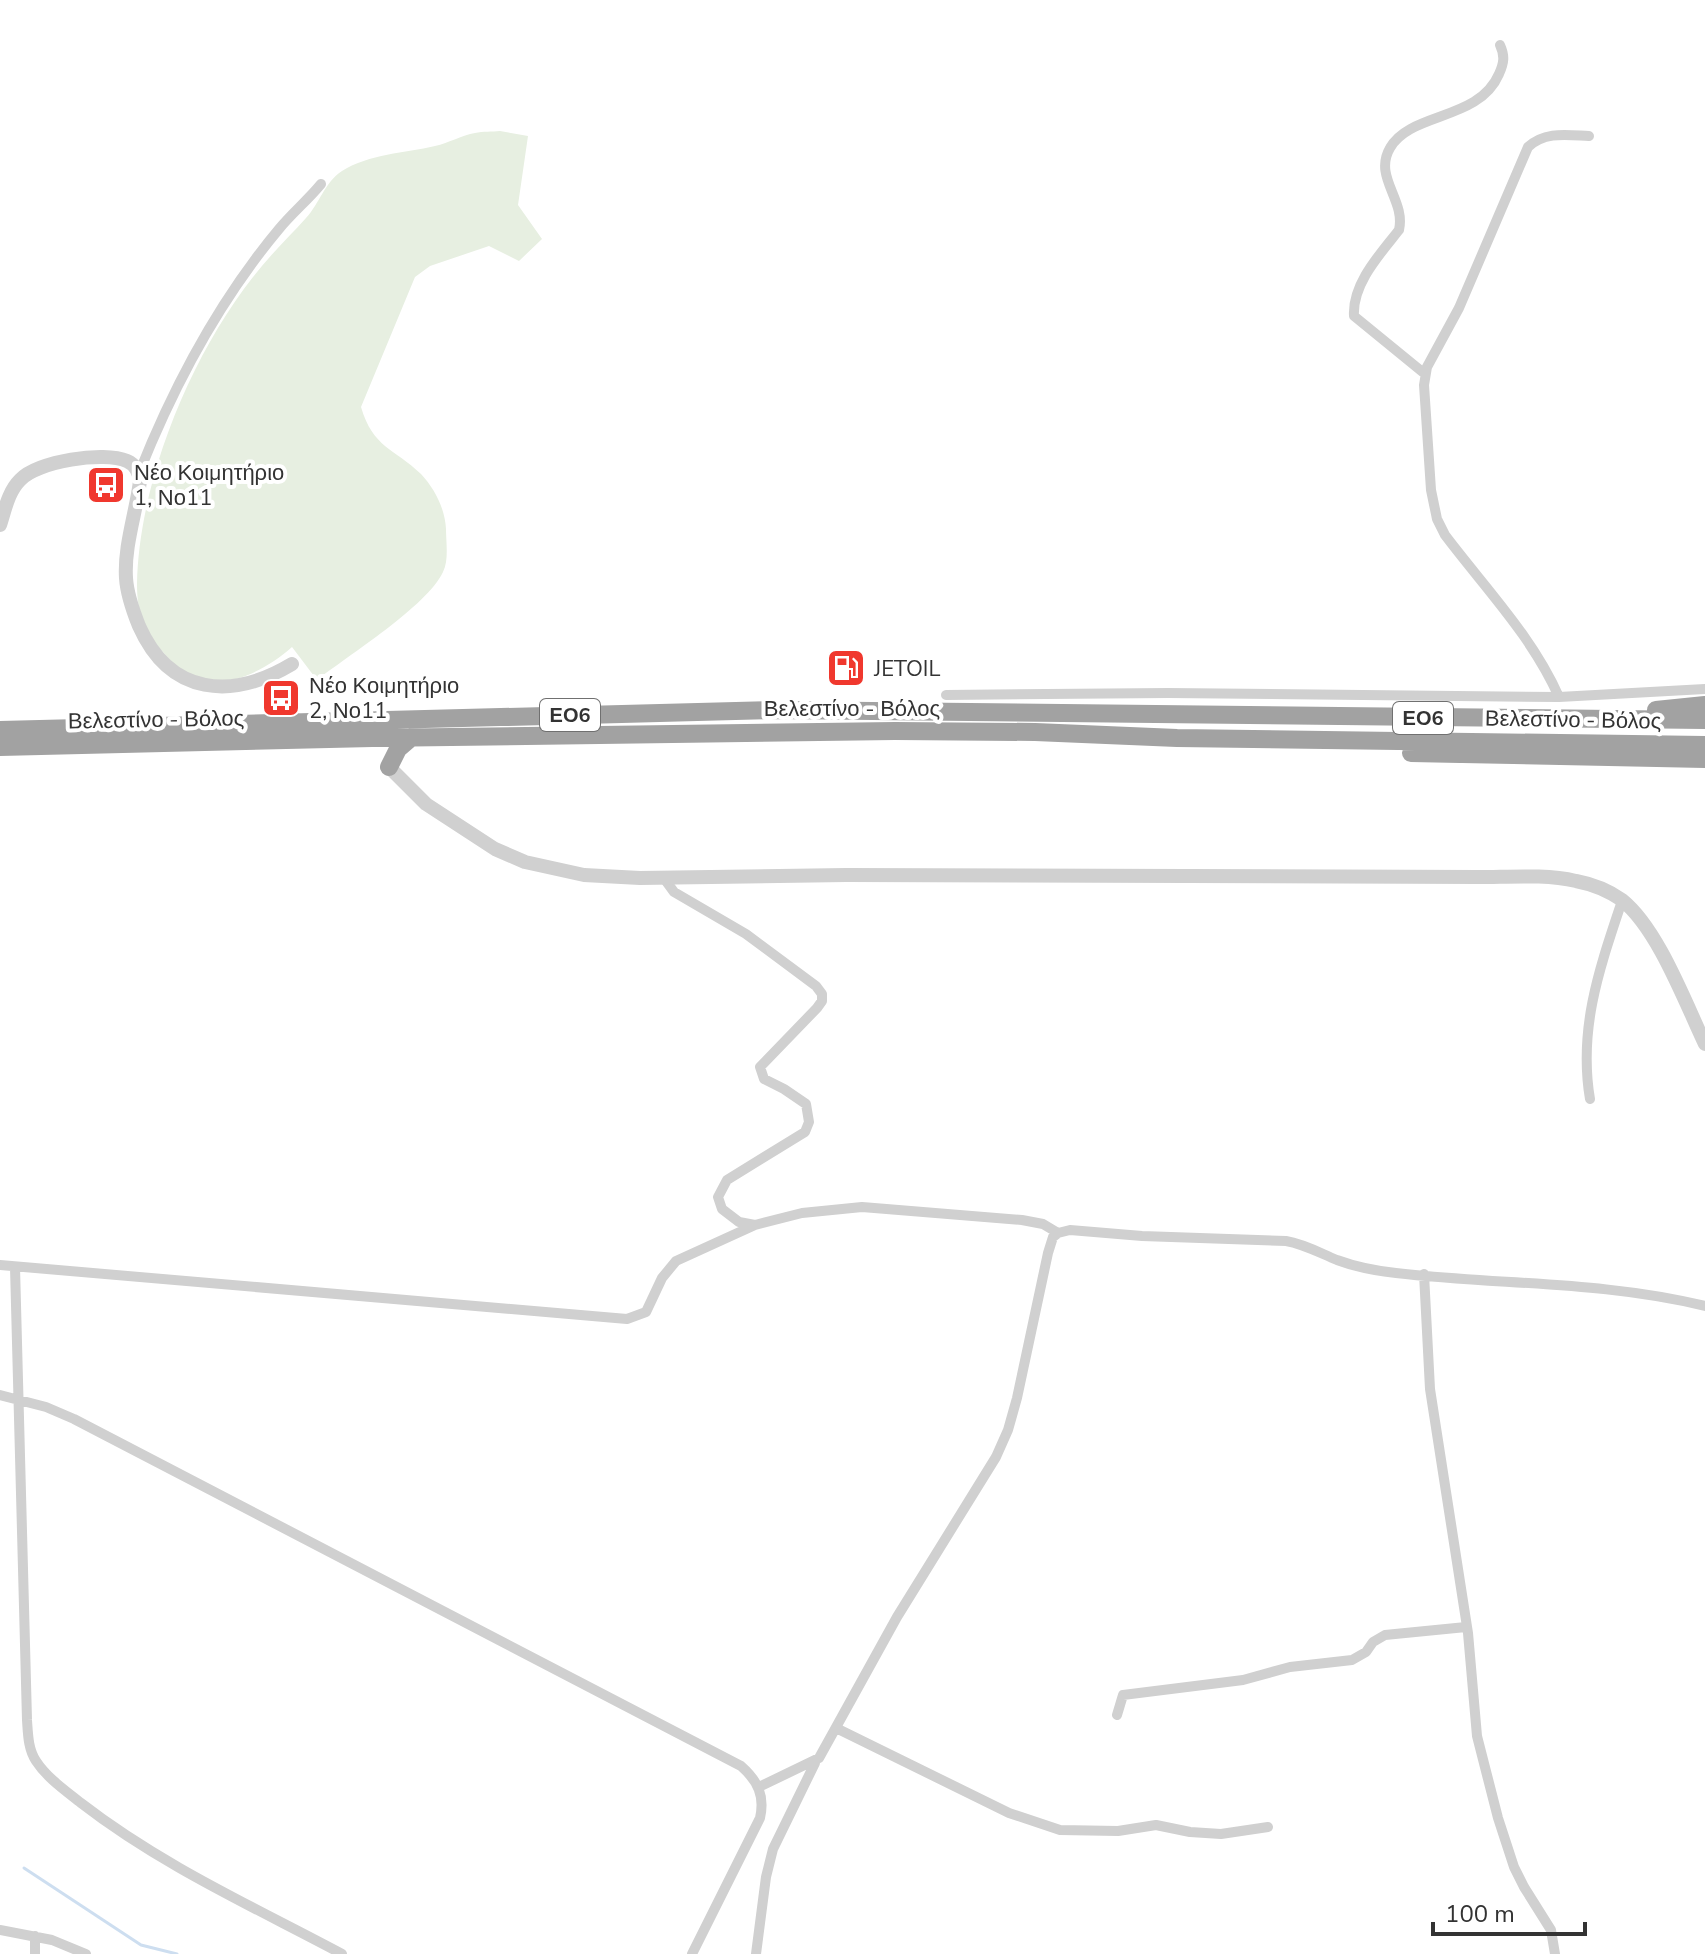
<svg xmlns="http://www.w3.org/2000/svg" width="1705" height="1954" font-family="'Nunito Sans',sans-serif">
<style>
.green{fill:#e7efe1}
.lines{fill:none;stroke-linecap:round;stroke-linejoin:round}
.stream{stroke:#cddef0;stroke-width:3}
.minor{stroke:#d0d0d0;stroke-width:10}
.tertiary{stroke:#d0d0d0;stroke-width:14}
.trunk{stroke:#a2a2a2;stroke-width:18}
.labels{text-anchor:middle;stroke-width:8;stroke-linejoin:round;paint-order:stroke}
.shield{fill:#fff;stroke:#707070;stroke-width:2}
.shield-label{font-size:20px;font-weight:bold;fill:#333}
.poi-label{font-size:22px;fill:#333;stroke:#fff;text-anchor:start}
.street-label{font-size:22px;fill:#333;stroke:#fff}
</style>
<rect width="100%" height="100%" fill="#fff"/>
<path class="green" d="M500,131L528,136L518,205L542,239L519,261L489,246L430,266L415,277L361,407C373,448 394,448 421,474C435,489 445,509 446,529C446,542 449,560 443,572C427,606 349,655 317,680L292,647C267,669 234,687 199,680C184,676 171,661 161,650C143,629 137,612 137,584C139,481 190,357 253,277C269,256 288,238 306,218C320,203 324,183 342,171C369,154 405,153 435,146C449,143 462,135 475,133C483,131 492,132 500,131Z"/>
<g class="lines">
<path class="stream" d="M24,1868L141,1945L177,1954"/>
<path class="minor" d="M1425,374L1354,316C1352,284 1380,254 1399,230C1406,200 1373,177 1390,148C1410,112 1479,121 1499,74C1504,63 1505,56 1500,45
M139,473C174,385 218,302 279,229C292,213 308,200 321,184
M946,695L1168,693L1559,697L1705,689
M1559,697C1532,636 1485,588 1445,535L1437,519L1431,490L1424,385L1427,367L1459,308L1528,147C1545,131 1567,135 1589,136
M663,877L674,892L746,934L816,986L822,994V1001L817,1008L760,1067L764,1079L784,1089L806,1104L809,1122L805,1132L727,1180L718,1197L722,1209L739,1222L755,1225L802,1213L862,1207L1022,1220L1043,1224L1058,1233
M1590,1099C1578,1028 1600,967 1622,901
M0,1265L627,1319L646,1312L662,1278L676,1261L755,1225
M15,1267L27,1720C28,1734 28,1749 36,1761C47,1778 66,1791 81,1803C161,1865 254,1907 342,1954
M1424,1274L1430,1389L1468,1633L1477,1736L1498,1818L1514,1867L1524,1887L1551,1930L1555,1954
M0,1395L46,1407L74,1419L741,1766C758,1781 765,1796 760,1818L692,1954
M1117,1715L1123,1695L1243,1680L1290,1667L1352,1660L1366,1652L1373,1642L1385,1635L1466,1627
M836,1728L1009,1813L1060,1830L1118,1831L1156,1825L1190,1832L1221,1834L1268,1827
M759,1787L819,1758L897,1617L996,1457L1008,1430L1017,1398L1048,1253L1053,1237L1058,1233L1070,1230L1142,1236L1286,1241C1304,1244 1320,1253 1337,1260C1356,1267 1377,1271 1396,1273C1499,1285 1604,1281 1705,1306
M0,1930L52,1940L86,1954
M35,1954V1936
M756,1954L766,1877L773,1849L815,1763"/>
<path class="tertiary" d="M0,525C5,510 8,492 20,480C37,461 104,451 127,461C136,465 139,472 140,481C136,513 124,546 126,578C127,594 133,611 139,626C170,696 232,700 292,664
M389,767L426,804L495,849L525,862L584,875L640,878L846,875L1478,877C1510,877 1545,874 1576,881C1592,884 1609,891 1622,900C1658,929 1685,1002 1705,1044"/>
<path class="trunk" d="M1656,710L1705,705
M0,730L776,710L1705,720
M0,747L372,738L895,731L1035,732L1177,738L1705,745
M1411,753L1705,759
M389,767L398,749L412,737"/>
</g>
<defs>
<symbol id="bus-square" viewBox="-11 -11 22 22"><rect x="-9" y="-9" width="18" height="18" rx="4" fill="#f0382e" stroke="#fff"/><path d="M-5-6H5V4H4V6H2V4H-2V6H-4V4H-5ZM-3.5-4V0h7V-4ZM-3.5 1.2v1.5H-2V1.2ZM2 1.2v1.5H3.5V1.2Z" fill="#fff"/></symbol>
<symbol id="fuel-square" viewBox="-11 -11 22 22"><rect x="-9" y="-9" width="18" height="18" rx="4" fill="#f0382e" stroke="#fff"/><path d="M-5.5-6h7V0h2V4h1.3V-2.5L3-4.5l.8-.8L6-3V5H2.5V1h-1V6h-7ZM-4.2-4.7v3.2H.2V-4.7Z" fill="#fff"/></symbol>
</defs>
<g fill-rule="evenodd">
<use href="#bus-square" x="84" y="463" width="44" height="44"/>
<use href="#fuel-square" x="824" y="646" width="44" height="44"/>
<use href="#bus-square" x="259" y="676" width="44" height="44"/>
</g>
<g class="labels">
<g class="shield">
<rect x="540" y="699" width="60" height="32" rx="6"/>
<rect x="1393" y="702" width="60" height="32" rx="6"/>
</g>
<g class="shield-label">
<text x="570" y="722">ΕΟ6</text>
<text x="1423" y="725">ΕΟ6</text>
</g>
<g class="poi-label">
<text x="134" y="480">Νέο Κοιμητήριο<tspan x="134" dy="25">1, Νο11</tspan></text>
<text x="874" y="676">JETOIL</text>
<text x="309" y="693">Νέο Κοιμητήριο<tspan x="309" dy="25">2, Νο11</tspan></text>
</g>
<g class="street-label">
<text x="852" y="716">Βελεστίνο - Βόλος</text>
<text transform="translate(156 719) rotate(-1)" y="8">Βελεστίνο - Βόλος</text>
<text transform="translate(1573 719) rotate(1)" y="8">Βελεστίνο - Βόλος</text>
</g>
</g>
<path d="M1433 1922v12h152v-12" fill="none" stroke="#333333" stroke-width="4"/>
<text x="1445" y="1922" font-size="24" fill="#333333" stroke="#ffffff" stroke-width="6" paint-order="stroke">100 m</text>
</svg>
